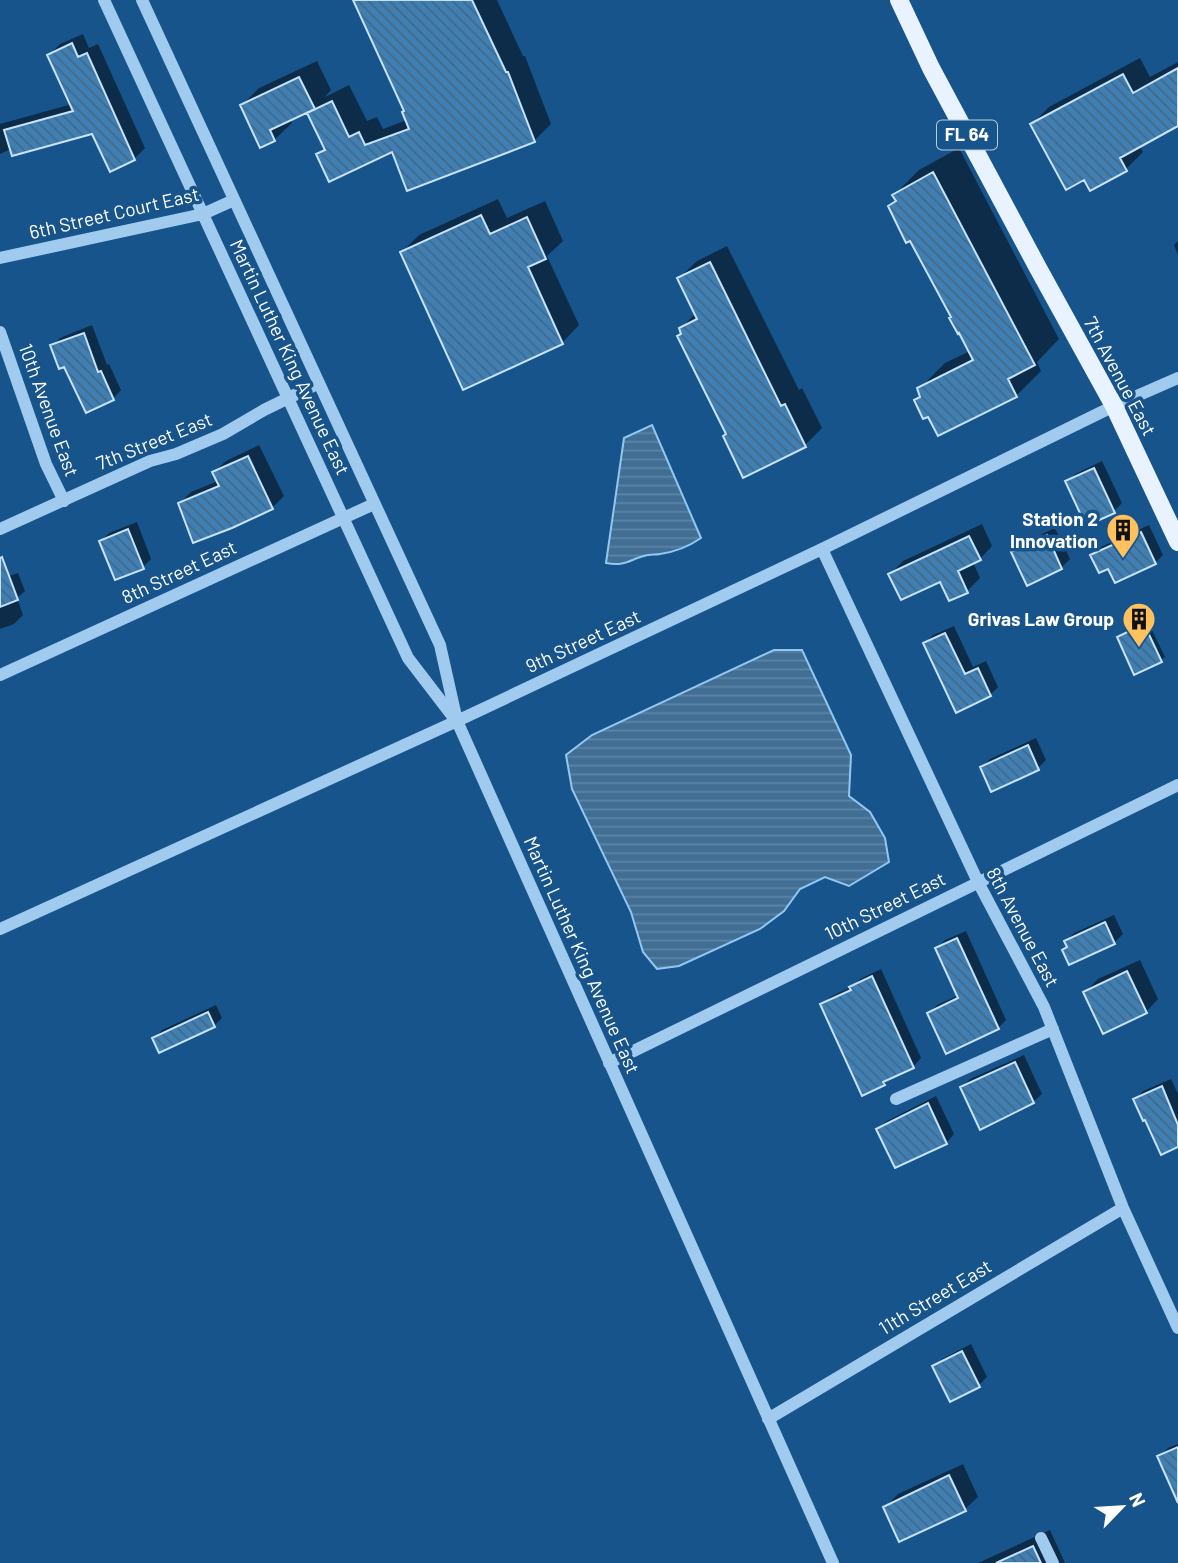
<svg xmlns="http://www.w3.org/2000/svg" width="1178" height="1563" font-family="Barlow,sans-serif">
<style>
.water{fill:url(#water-rules);stroke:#92c7f1;stroke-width:2}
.shadow{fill:#0007}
.building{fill:url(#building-back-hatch);stroke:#c6e3fb;stroke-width:2}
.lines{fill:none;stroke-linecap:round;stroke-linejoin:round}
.minor{stroke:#a0cbef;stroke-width:12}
.major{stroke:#e8f3ff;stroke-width:18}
.labels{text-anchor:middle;stroke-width:7;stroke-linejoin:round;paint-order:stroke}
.shield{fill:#17548b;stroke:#b9ccdc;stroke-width:2}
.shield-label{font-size:18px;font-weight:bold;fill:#fff}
.street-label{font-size:19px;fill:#fff;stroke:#17548b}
.poi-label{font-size:19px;font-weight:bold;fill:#fff;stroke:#17548b;text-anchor:end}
</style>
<defs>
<pattern id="water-rules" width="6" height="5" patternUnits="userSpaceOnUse" patternTransform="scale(1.75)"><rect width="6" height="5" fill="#416e95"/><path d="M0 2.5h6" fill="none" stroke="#5e84a5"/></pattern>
<pattern id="building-back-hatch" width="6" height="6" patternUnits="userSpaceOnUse" patternTransform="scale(1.75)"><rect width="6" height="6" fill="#3f7fb4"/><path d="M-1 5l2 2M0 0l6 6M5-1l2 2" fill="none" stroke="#456885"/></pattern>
</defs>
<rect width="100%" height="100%" fill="#17548b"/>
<path class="water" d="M652,425L701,538C688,547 675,552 660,554C656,555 652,554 648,555C631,558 627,567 606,563L624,438Z
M774,650H802L851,755L849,796L870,812L885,838L889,862L849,886L825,877L800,889L784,911L760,929L679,966L657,969L643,952L631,912L572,789L566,755L592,735Z"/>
<path class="shadow" d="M358,0H497L523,56H525L551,124L534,141L318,155L326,147L310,113L316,106L290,119L292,123L274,140L242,105L259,88L317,61L331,90L325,97L349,85L367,121L377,117L383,129L407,120L406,111Z
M83,34L89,48L98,44L145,148L134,159L111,170L93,132L11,149L0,154V124L72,104L49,55L60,44Z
M1140,58L1150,77L1178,62V124L1139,145L1143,152L1126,169L1084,178L1032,124L1049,107Z
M959,148L1059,339L1037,362L1041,371L1016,396L929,414L916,400L921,395L919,389L945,363L970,351L910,239L890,206L897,200L894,195L919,170Z
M498,199L507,218L545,201L563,241L547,256L579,325L562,343L402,252L419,235Z
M1178,241V255L1174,245Z
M727,246L799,390L802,388L822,428L805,445L728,433L681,328L696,313L679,278L697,261Z
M92,325L107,365L109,364L121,390L113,399L65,364L52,346L60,338Z
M259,445L284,496L272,508L231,527L180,503L191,492L218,481L214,472L226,461Z
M1102,461L1122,503L1114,511L1067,482L1075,474Z
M137,522L151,559L143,567L101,541L109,533Z
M982,524L992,546L980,559L973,562L980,578L967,591L950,599L941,579L890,574L903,561Z
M1149,525L1163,555L1155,563L1109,566L1092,556L1101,547Z
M1055,528L1070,559L1061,568L1028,583L1013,552L1021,544Z
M18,573L25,591L17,598L23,615L14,624L0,629V579Z
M1148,622L1165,657L1161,660L1119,637L1122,634Z
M954,626L973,667L986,661L998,687L990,695L925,643L933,635Z
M1036,738L1046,760L1038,768L982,767L990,759Z
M1114,915L1123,934L1114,943L1070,963L1064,950L1068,946L1066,941L1074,933Z
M966,931L1006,1020L998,1028L929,1013L937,1005L959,995L937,948L945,940Z
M1140,960L1158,999L1146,1012L1085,992L1098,979Z
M881,969L921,1058L913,1067L890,1077L884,1084L822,1005L830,997L853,986L860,979Z
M216,1005L222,1018L214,1026L154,1039L162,1030Z
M1024,1055L1042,1094L1033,1102L962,1087L970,1079Z
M1171,1079L1178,1094V1145L1135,1100L1143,1091Z
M936,1096L954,1134L946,1143L878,1129L887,1121Z
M971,1344L987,1377L979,1385L934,1367L942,1359Z
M1178,1444V1497L1159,1457L1168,1448Z
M963,1464L978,1497L965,1509L885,1507L898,1494Z
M1050,1530L1065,1563H978Z"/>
<path class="building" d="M353,0H472L506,72H508L535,142L407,191L392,152L329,182L316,154L325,150L307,113L332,101L349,137L359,132L365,145L409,129L402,112L404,111Z
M72,43L78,57L87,53L135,160L110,172L92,134L12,156L4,130L73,111L47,55Z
M1178,68V126L1120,158L1127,171L1090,191L1084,180L1066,190L1030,124L1123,74L1133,93Z
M299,77L315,109L270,130L275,141L260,148L240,105Z
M933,172L1035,365L1008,379L1017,397L938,436L928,417L923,419L914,400L920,397L917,388L973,360L959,333L958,334L949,318L951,317L910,241L906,243L888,206L896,201L892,195Z
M481,215L490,234L527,217L546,259L528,267L563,344L463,390L400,252Z
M710,262L781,406L785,404L806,447L743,478L723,436L726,434L677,336L681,334L679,328L697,319L677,278Z
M84,333L98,372L101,371L114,400L86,413L64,367L59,369L50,345Z
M248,456L273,509L232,528L193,543L178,503L219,486L212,472Z
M1094,468L1115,513L1086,526L1065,481Z
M128,529L144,569L115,580L99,541Z
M1141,532L1156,564L1115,583L1108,569L1099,573L1090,555Z
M1047,535L1062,569L1027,586L1011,552Z
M969,536L981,560L958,571L968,593L949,601L940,582L901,600L888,574Z
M2,557L18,600L0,607V558Z
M1144,624L1162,662L1134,675L1117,637Z
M945,633L965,674L978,668L991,696L956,713L923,643Z
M1028,745L1039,770L991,792L980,767Z
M1105,922L1115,944L1069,965L1062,950L1067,947L1064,941Z
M957,938L999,1029L946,1054L927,1013L958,998L935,948Z
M1127,971L1147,1013L1103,1034L1083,992Z
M872,976L914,1068L883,1082L885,1085L862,1096L820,1004L851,990L849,987Z
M208,1012L215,1027L159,1053L152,1038Z
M1015,1062L1034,1103L980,1130L960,1087Z
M1162,1086L1178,1125V1147L1161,1155L1145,1120L1143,1121L1133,1099Z
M928,1103L947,1144L895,1168L876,1129Z
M962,1351L980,1387L950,1402L932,1366Z
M1178,1447V1503L1157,1456Z
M949,1475L966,1511L899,1542L883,1507Z
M1033,1546L1041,1563H996Z"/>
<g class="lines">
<path class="minor" d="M104,0L408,658L454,718
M142,0L440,645L457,721L833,1563
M0,258L203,214L234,200
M0,332L46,464L64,501
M0,529L150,461L176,454L223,434L264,410L319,383
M822,549L978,882L1044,1007L1123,1208L1178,1328
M0,675L374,504
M0,929L457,721L822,549L1114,406L1178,378
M609,1063L1178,785
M896,1099L1053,1029
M768,1419L1123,1208
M1041,1538L1053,1563"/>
<path class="major" d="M899,0L931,68L1038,268L1114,406L1178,542"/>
</g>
<defs>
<symbol id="building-pin" viewBox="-11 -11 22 30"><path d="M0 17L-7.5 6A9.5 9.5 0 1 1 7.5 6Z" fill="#ffc15e" stroke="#17548b"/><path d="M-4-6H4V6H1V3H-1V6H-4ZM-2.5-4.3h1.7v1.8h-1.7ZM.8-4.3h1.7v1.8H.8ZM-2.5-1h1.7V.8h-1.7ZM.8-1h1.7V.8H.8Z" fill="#111"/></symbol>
</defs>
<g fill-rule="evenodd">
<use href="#building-pin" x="1104" y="511" width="38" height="52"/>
<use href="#building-pin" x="1120" y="600" width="38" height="52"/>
</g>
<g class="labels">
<rect class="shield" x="937" y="120.5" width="60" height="29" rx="5"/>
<g class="shield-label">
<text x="967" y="141">FL 64</text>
</g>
<g class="street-label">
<text transform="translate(114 213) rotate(-13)" y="7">6th Street Court East</text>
<text transform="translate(290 357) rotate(65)" y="7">Martin Luther King Avenue East</text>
<text transform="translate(1120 376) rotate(62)" y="7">7th Avenue East</text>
<text transform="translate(49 410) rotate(70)" y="7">10th Avenue East</text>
<text transform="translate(154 441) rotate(-22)" y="7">7th Street East</text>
<text transform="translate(179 572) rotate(-25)" y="7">8th Street East</text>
<text transform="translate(583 641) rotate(-25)" y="7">9th Street East</text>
<text transform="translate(885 906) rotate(-26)" y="7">10th Street East</text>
<text transform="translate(1023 927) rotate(62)" y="7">8th Avenue East</text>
<text transform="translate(582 955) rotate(66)" y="7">Martin Luther King Avenue East</text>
<text transform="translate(935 1297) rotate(-31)" y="7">11th Street East</text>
</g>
<g class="poi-label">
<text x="1098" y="526">Station 2<tspan x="1098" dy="22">Innovation</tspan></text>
<text x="1114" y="626">Grivas Law Group</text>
</g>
</g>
<g transform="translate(1122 1507) rotate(65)" stroke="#17548b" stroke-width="5" paint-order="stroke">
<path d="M0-5L12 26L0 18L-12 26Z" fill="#ffffff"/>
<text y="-10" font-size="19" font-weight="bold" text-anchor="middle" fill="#ffffff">N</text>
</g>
</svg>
